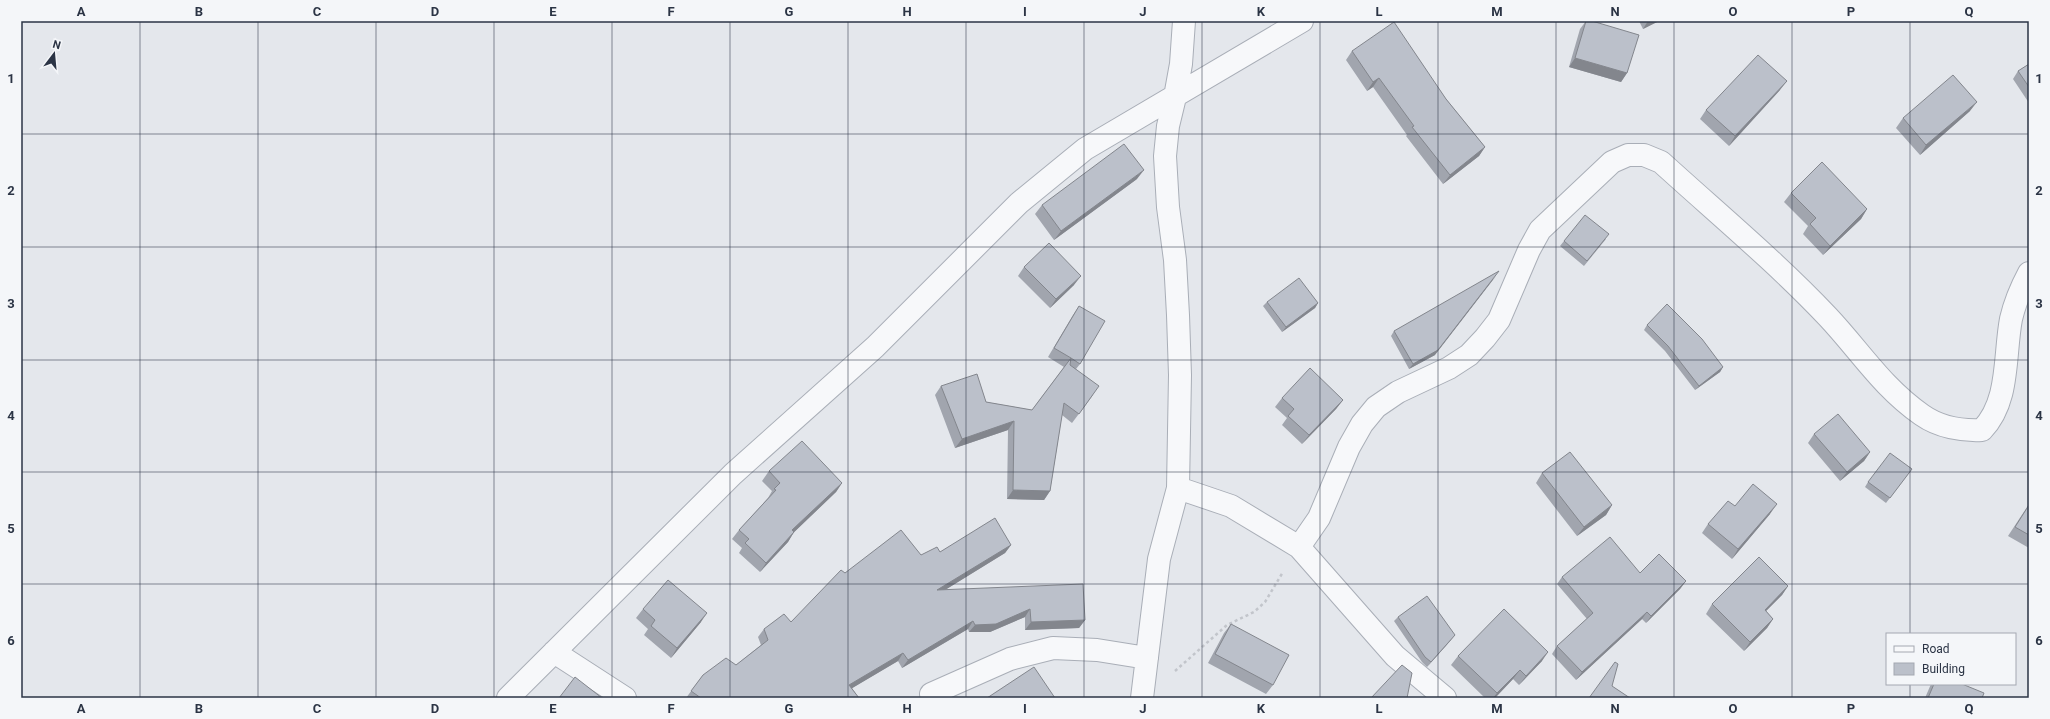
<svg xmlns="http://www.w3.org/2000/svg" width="2050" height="719" font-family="Roboto,sans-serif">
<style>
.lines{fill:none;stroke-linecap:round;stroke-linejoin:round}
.minor-casing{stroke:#a9aeb7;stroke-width:24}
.path{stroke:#c2c5cb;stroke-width:2.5;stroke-dasharray:3 3;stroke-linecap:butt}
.minor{stroke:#f7f8fa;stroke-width:22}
.wall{fill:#a1a5ae}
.shaded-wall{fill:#83868d}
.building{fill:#bbc0ca;stroke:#83868d}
.grid{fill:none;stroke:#2b3445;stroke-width:1;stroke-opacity:0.55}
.neatline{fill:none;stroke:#2b3445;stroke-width:1.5}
.grid-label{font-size:13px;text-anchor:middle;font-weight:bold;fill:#2b3445}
</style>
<rect width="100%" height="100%" fill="#e4e7ec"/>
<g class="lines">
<defs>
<path id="minor" d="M1178,488L1231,506L1299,547L1395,656L1445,698
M1299,547L1319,518L1349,447L1362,424L1376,407L1398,392L1449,368L1469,355L1485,338L1499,320L1529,250L1540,230L1612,162L1628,155H1644L1661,162C1717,213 1776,262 1828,317C1860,351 1882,387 1922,415C1939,427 1962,431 1982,430C2010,401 2004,356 2011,319C2015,302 2021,288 2029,273
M554,652L625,698
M931,694L1010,659L1053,648L1097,650L1147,658
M508,698L733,474L875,347L1019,203L1085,149L1302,21
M1142,698L1159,559L1178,488L1180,375L1178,315L1175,260L1168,207L1165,156L1168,126L1175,97L1181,64L1184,21"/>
</defs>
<use href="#minor" class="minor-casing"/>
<path class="path" d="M1175,671L1227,625L1254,612L1265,602L1283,572"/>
<use href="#minor" class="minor"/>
</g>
<path class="wall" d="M1586,21H1592L1627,73L1621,82L1569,67L1580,29Z
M1639,21H1659L1643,29Z
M1352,51L1446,99L1485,147L1479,156L1443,184L1406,136L1407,135L1373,87L1367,91L1346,60Z
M2029,64V103L2013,79L2018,71Z
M1780,90L1729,146L1700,119L1706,110Z
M1970,111L1920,155L1896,128L1903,118Z
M1137,179L1054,240L1035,214L1042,205Z
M1791,193L1867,209L1861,219L1823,255L1803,234L1808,226L1784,202Z
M1606,239L1584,266L1560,246L1564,241Z
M1024,267L1074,285L1050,308L1018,276Z
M1267,302L1318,303L1315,308L1282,332L1263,306Z
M1079,306L1080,364L1076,369L1093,395L1072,423L1062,415L1050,491L1044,500L1007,499L1008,430L955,448L935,395L941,386L986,402L1032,410L1064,367L1048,357L1073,315Z
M1647,325L1723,367L1720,372L1695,390L1665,351L1644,330Z
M1394,331L1435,355L1409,369L1391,336Z
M1282,398L1343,400L1336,409L1302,444L1282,425L1287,418L1275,407Z
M1814,434L1870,452L1864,461L1840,481L1808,443Z
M1912,469L1886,503L1865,487L1868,482Z
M769,471L842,483L836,492L794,532L788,542L760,572L739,553L742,548L732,539L739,530L768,498L772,491L762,481Z
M1542,473L1612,505L1606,515L1577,536L1536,483Z
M2029,504V548L2008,536Z
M1735,506L1770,514L1732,559L1702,533L1708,524Z
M1011,545L1005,553L945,590L1085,620L1079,628L1025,630V617L990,632H969L968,629L902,668L898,661L852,688L859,698H686L703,675L736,665L761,645L758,637L764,629L791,622L845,573L921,555L940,552Z
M1640,573L1686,581L1680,589L1646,623L1642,619L1576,680L1552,654L1557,646L1587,619L1557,584L1562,577Z
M1788,586L1782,595L1766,611L1773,619L1767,628L1744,651L1706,614L1712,604Z
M643,609L701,622L671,658L644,635L648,629L636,618Z
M1398,617L1451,640L1427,667L1422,662L1394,621Z
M1231,624L1273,685L1266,694L1208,663L1224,633Z
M1458,656L1542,661L1519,685L1513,679L1495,698H1485L1451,665Z
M1931,684H1962L1982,698H1925Z"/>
<path class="shaded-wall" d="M1648,21H1659L1643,29Z
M1575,58L1627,73L1621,82L1569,67Z
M1379,78L1373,87L1367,91L1373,82Z
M1787,81L1780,90L1729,146L1735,136Z
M1977,102L1970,111L1920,155L1926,145Z
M1485,147L1479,156L1443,184L1450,175Z
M1144,170L1137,179L1054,240L1061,231Z
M1867,209L1861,219L1823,255L1830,246Z
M1081,276L1074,285L1050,308L1056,299Z
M1496,276L1435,355L1409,369L1413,364Z
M1318,303L1315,308L1282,332L1286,327Z
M1723,367L1720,372L1695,390L1699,386Z
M1343,400L1336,409L1302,444L1309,435Z
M1014,421L1008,430L955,448L962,439Z
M1870,452L1864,461L1840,481L1847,472Z
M842,483L836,492L786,540L792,530Z
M1013,490L1050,491L1044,500L1007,499Z
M1777,504L1770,514L1732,559L1738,549Z
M1612,505L1606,515L1577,536L1584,527Z
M794,532L788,542L760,572L766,563Z
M1011,545L1005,553L932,598L937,590Z
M1686,581L1680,589L1646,623L1651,616Z
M1788,586L1782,595L1758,619L1765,610Z
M1030,609L1025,617L990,632H969L975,625Z
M1647,612L1642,619L1576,680L1582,672Z
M707,613L701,622L671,658L677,648Z
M1773,619L1767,628L1744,651L1750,642Z
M1085,620L1079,628L1025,630L1031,622Z
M973,621L968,629L902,668L908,660Z
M1455,635L1451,640L1427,667L1431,662Z
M1548,652L1542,661L1519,685L1526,676Z
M903,653L898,661L844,693L849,685Z
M1520,670L1513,679L1495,698H1493L1497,693Z"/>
<path class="building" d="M1586,21H1592L1639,35L1627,73L1575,58Z
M1394,22L1446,99L1485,147L1450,175L1412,127L1414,126L1379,78L1373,82L1352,51Z
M1758,55L1787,81L1735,136L1706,110Z
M2029,64V87L2018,71Z
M1953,75L1977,102L1926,145L1903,118Z
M1124,144L1144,170L1061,231L1042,205Z
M1822,162L1867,209L1830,246L1810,224L1816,218L1791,193Z
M1585,215L1609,234L1587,261L1564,241Z
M1049,243L1081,276L1056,299L1024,267Z
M1499,271L1438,350L1413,364L1394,331Z
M1299,278L1318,303L1286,327L1267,302Z
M1667,304L1702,339L1723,367L1699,386L1668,346L1647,325Z
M1079,306L1105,321L1080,364L1071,358L1070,365L1099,386L1079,414L1064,403L1050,491L1013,490L1014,421L962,439L941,386L977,374L986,402L1032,410L1071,358L1054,348Z
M1310,368L1343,400L1309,435L1288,416L1294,409L1282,398Z
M1838,414L1870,452L1847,472L1814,434Z
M802,441L842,483L792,530L794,532L766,563L745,543L749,539L739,530L776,490L774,489L780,483L769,471Z
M1570,452L1612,505L1584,527L1542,473Z
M1890,453L1912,469L1890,498L1868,482Z
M1753,484L1777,504L1738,549L1708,524L1728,501L1735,506Z
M2029,505V535L2015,527Z
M995,518L1011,545L937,590L1083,584L1085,620L1031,622L1030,609L996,624L975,625L973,621L908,660L903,653L849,685L859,698H701L691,691L703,675L726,658L736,665L768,640L764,629L784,614L791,622L841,570L845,573L901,530L921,555L937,547L940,552Z
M1610,537L1640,573L1659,554L1686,581L1651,616L1647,612L1582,672L1557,646L1593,613L1562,577Z
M1759,557L1788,586L1765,610L1773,619L1750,642L1712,604Z
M668,580L707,613L677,648L651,626L655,620L643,609Z
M1427,596L1455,635L1431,662L1425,657L1398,617Z
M1504,609L1548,652L1526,676L1520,670L1497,693L1458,656Z
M1231,624L1289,655L1273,685L1215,654Z
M1615,662L1618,664L1612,686L1630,698H1589Z
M1402,665L1412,673L1407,698H1371Z
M1034,667L1055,698H987Z
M575,677L602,698H559Z
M1934,684H1962L1984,693L1982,698H1928Z"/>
<path class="grid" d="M140,21V698M258,21V698M376,21V698M494,21V698M612,21V698M730,21V698M848,21V698M966,21V698M1084,21V698M1202,21V698M1320,21V698M1438,21V698M1556,21V698M1674,21V698M1792,21V698M1910,21V634M21,134H2029M21,247H2029M21,360H2029M21,472H2029M21,584H2029M1910,684V698"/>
<rect width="2050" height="719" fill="none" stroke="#f4f6f9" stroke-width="44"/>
<rect x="1886" y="633" width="130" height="52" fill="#f4f6f9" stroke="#a4a8b1"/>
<rect x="1894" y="646" width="20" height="6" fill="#f7f8fa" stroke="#a4a8b1"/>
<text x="1922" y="653" font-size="12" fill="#2b3445">Road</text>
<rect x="1894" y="663" width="20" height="12" fill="#bbc0ca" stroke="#a4a8b1"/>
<text x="1922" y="673" font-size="12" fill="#2b3445">Building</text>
<g transform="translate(54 54) rotate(16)" stroke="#f4f6f9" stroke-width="3" paint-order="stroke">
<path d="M0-3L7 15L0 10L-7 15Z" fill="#2b3445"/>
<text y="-6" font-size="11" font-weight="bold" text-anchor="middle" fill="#2b3445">N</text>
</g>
<rect x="22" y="22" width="2006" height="675" class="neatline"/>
<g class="grid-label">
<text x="81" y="16">A</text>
<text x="199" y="16">B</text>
<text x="317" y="16">C</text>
<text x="435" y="16">D</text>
<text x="553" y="16">E</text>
<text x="671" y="16">F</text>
<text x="789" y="16">G</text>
<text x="907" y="16">H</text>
<text x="1025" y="16">I</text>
<text x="1143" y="16">J</text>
<text x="1261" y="16">K</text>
<text x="1379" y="16">L</text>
<text x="1497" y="16">M</text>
<text x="1615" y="16">N</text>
<text x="1733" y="16">O</text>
<text x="1851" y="16">P</text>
<text x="1969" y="16">Q</text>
<text x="11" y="83">1</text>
<text x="2039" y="83">1</text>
<text x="11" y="195">2</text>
<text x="2039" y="195">2</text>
<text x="11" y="308">3</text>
<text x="2039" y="308">3</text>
<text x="11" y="420">4</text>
<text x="2039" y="420">4</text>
<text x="11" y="533">5</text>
<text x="2039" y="533">5</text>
<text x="11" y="645">6</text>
<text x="2039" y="645">6</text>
<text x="81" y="713">A</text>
<text x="199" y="713">B</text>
<text x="317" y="713">C</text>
<text x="435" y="713">D</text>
<text x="553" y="713">E</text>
<text x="671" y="713">F</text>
<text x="789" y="713">G</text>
<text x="907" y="713">H</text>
<text x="1025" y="713">I</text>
<text x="1143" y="713">J</text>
<text x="1261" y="713">K</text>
<text x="1379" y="713">L</text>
<text x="1497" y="713">M</text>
<text x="1615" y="713">N</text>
<text x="1733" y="713">O</text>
<text x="1851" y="713">P</text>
<text x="1969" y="713">Q</text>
</g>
</svg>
